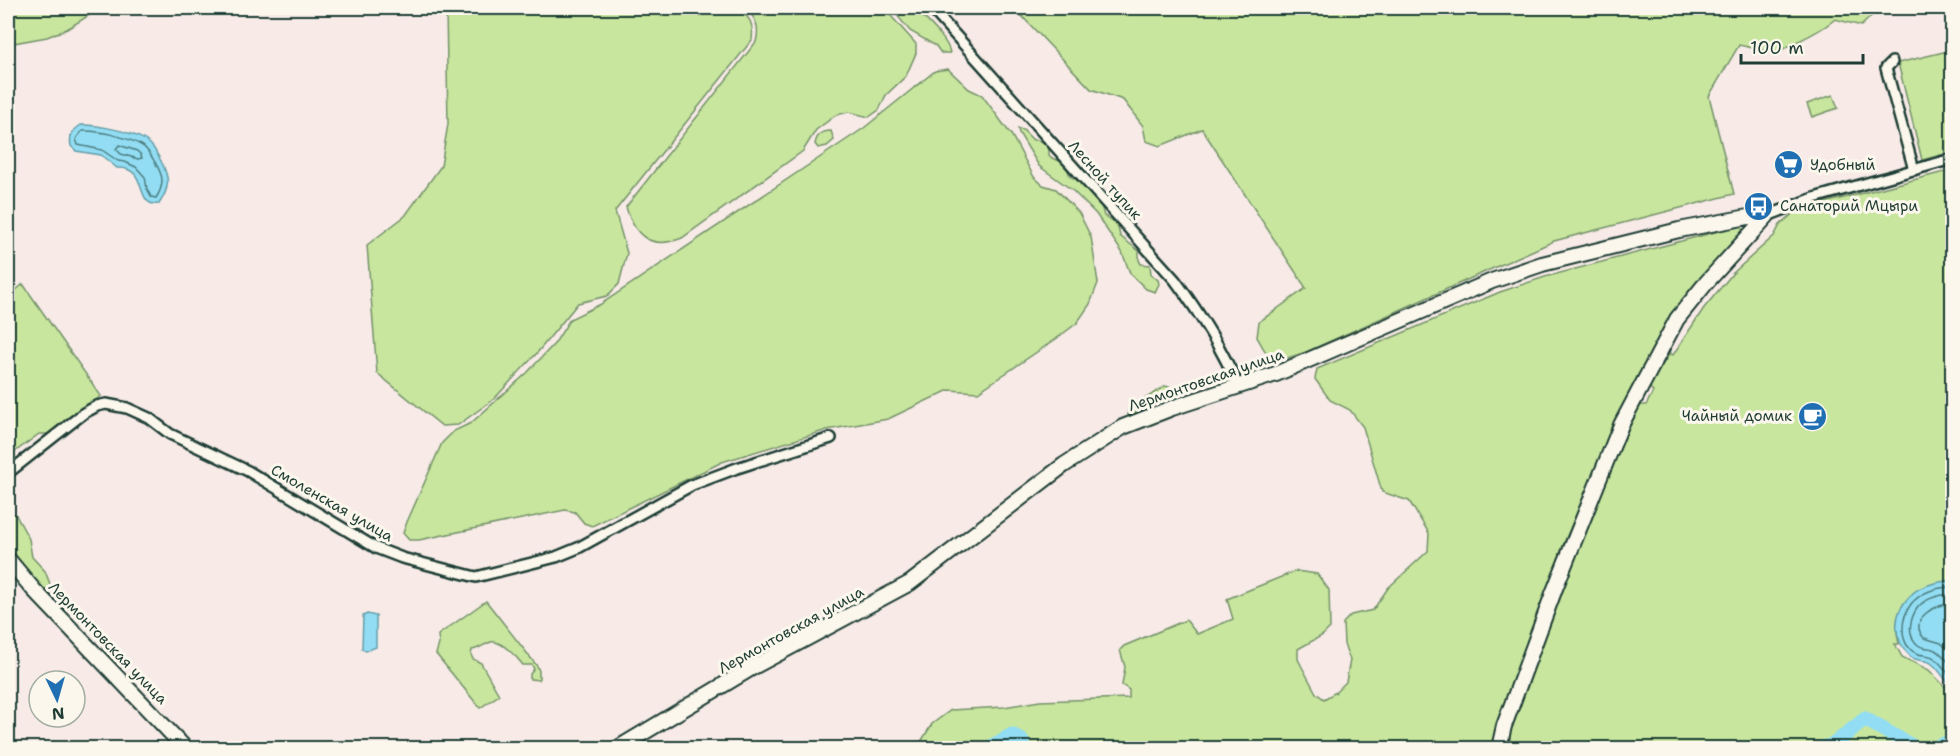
<svg xmlns="http://www.w3.org/2000/svg" width="1960" height="756" font-family="'Shantell Sans',sans-serif">
<style>
.green{fill:#c8e69e;stroke:#749269;stroke-width:1.5}
.water{fill:#92ddf3;stroke:#649da7;stroke-width:1.5}
.lines{fill:none;stroke-linecap:round;stroke-linejoin:round}
.shore{stroke:#4d7d80;stroke-width:1.5}
.river{stroke:#92ddf3;stroke-width:15}
.street-casing{stroke:#1f3d34;stroke-width:14}
.secondary-casing{stroke:#1f3d34;stroke-width:18}
.street{stroke:#fbf7ec;stroke-width:9}
.secondary{stroke:#fbf7ec;stroke-width:14}
.labels{text-anchor:middle;stroke-width:6;stroke-linejoin:round;paint-order:stroke}
.poi-label{font-size:15px;fill:#1f3d34;stroke:#fbf7ec;text-anchor:start}
.street-label{font-size:15px;fill:#1f3d34;stroke:#fbf7ec}
</style>
<rect width="100%" height="100%" fill="#f7eae7"/>
<filter id="ink" filterUnits="userSpaceOnUse"><feTurbulence type="fractalNoise" baseFrequency=".0167" numOctaves="2"/><feDisplacementMap in="SourceGraphic" scale="12" xChannelSelector="R" yChannelSelector="G"/><feConvolveMatrix kernelMatrix="1 2 1 2 8 2 1 2 1" color-interpolation-filters="sRGB"/></filter>
<g filter="url(#ink)">
<path class="green" d="M8,8H99L96,11L67,29L47,37L8,44Z
M446,8H739C750,19 754,23 752,40L615,211L627,253L619,284L607,296L578,303L537,353L494,399L458,425L442,426L377,373L367,245L405,216L441,166L448,124Z
M746,8H884L916,44V53L906,76L886,95L879,110L869,117L849,112L836,115L816,130L803,151L682,238C651,250 635,237 626,207L756,42C760,27 756,19 746,8Z
M891,8H914C925,19 948,39 950,53H941L936,46L910,31Z
M1024,8H1880L1861,26L1835,19C1818,34 1796,41 1776,53L1739,45L1709,96L1734,194L1554,241L1306,352L1272,363L1257,337L1259,322L1306,288L1202,129L1160,146L1146,141L1143,126L1123,100L1091,89L1019,13Z
M1952,50V152L1922,160L1898,63Z
M948,69L969,89L982,95L1012,136L1034,177L1043,185L1056,189L1079,213L1091,237L1098,283L1090,304L1077,323L1056,339L978,392L949,390L888,419L827,430L722,462L592,526L584,523L575,512L565,510L419,540H409L403,533L407,522L442,443L454,431L471,423L527,373L555,343L570,319L601,304L864,128L935,71Z
M1833,95L1838,108L1812,117L1807,104Z
M1018,129L1023,130L1033,140H1038L1049,146V155L1052,158L1065,163L1070,176L1082,183L1100,201L1104,216L1117,223L1120,236L1139,251V260L1141,264L1150,265L1151,274L1158,280L1159,284L1155,292L1146,289L1130,273L1122,252L1096,214L1072,190L1039,166L1019,133Z
M831,131L834,140L827,146L818,148L815,144C817,135 821,131 831,131Z
M1952,170V581H1945L1897,633L1899,644H1895L1902,657L1929,670L1952,694V748H1508L1511,730C1552,621 1590,510 1640,405H1646L1653,392L1649,386L1670,353L1673,355L1704,308L1733,273L1774,236L1780,225L1797,210Z
M1742,225L1743,235L1656,345L1613,427L1564,543L1498,726L1493,748H917L932,724L951,710L1004,707L1040,701L1129,698V690L1122,685L1125,667L1120,650L1124,646L1186,620L1197,634L1233,619L1227,599L1296,571L1317,574L1329,590L1330,628L1323,635L1298,649V659L1302,667L1316,693L1324,699L1336,692L1346,682L1350,660L1344,644L1343,623L1351,615L1373,610L1388,588L1428,551L1429,533L1409,501L1382,492L1363,427L1350,410L1330,400L1315,379L1317,369L1500,292L1545,277Z
M23,284L101,396L49,434H39L8,457V297Z
M1165,386C1172,387 1176,390 1179,397L1177,401L1131,418L1128,415V410L1132,407Z
M8,510L16,515L18,519L29,539L32,557L45,571L50,584L47,592H42L8,549Z
M486,601L537,666L539,671V680L530,679V674L534,669L532,665H523C517,657 501,640 491,642C484,644 479,649 472,650L471,655L473,659L481,663L499,695L480,708L436,654L439,644L438,635Z"/>
<path class="water" d="M81,125C98,125 139,132 151,145C155,149 158,156 161,161C170,179 170,187 159,204C133,207 150,166 117,168L101,155L76,151L71,146C69,135 72,131 81,125Z
M1945,581H1952V688C1946,681 1939,669 1931,663C1925,659 1916,662 1910,656C1892,638 1892,613 1911,595C1919,586 1933,583 1945,581Z
M367,614L376,616V647L366,651L362,649L363,616Z"/>
<g class="lines">
<path class="shore" d="M82,131C99,130 126,137 141,145C148,148 162,172 162,180C162,187 160,192 156,198L151,197L147,189L145,177L136,167L125,162L118,161L102,150L78,145L76,139Z
M119,145L137,151L141,155L142,158L138,159L121,154L116,149Z
M1952,587C1937,587 1921,592 1911,604C1901,618 1898,644 1916,653C1921,656 1929,654 1934,658C1941,663 1947,672 1952,679
M1952,595C1941,594 1926,598 1918,607C1910,618 1906,635 1918,645C1923,649 1931,647 1936,650C1943,654 1948,662 1952,667
M1952,604C1936,603 1907,619 1924,638L1941,643L1952,654"/>
<path class="river" d="M989,748L1012,735L1022,741L1023,748
M1823,748L1833,745L1865,719L1915,748
M1934,748L1952,741"/>
<defs>
<path id="street" d="M931,8L1175,280C1198,311 1223,351 1238,386
M1892,62L1886,68L1914,170
M1767,216L1814,198L1952,159
M8,473L84,413L97,406L106,404L127,408L149,418L170,434L248,471L376,548L402,558L476,577L556,557L578,548L692,485L737,468L831,438"/>
<path id="secondary" d="M8,559L33,589L185,748
M618,748L755,666L910,583L1064,465L1123,427L1172,408L1276,374L1492,281L1542,264L1679,230L1748,217L1767,216
M1499,748L1504,726L1554,591L1621,425L1677,319L1706,283L1767,216"/>
</defs>
<use href="#street" class="street-casing"/>
<use href="#secondary" class="secondary-casing"/>
<use href="#street" class="street"/>
<use href="#secondary" class="secondary"/>
</g>
</g>
<defs>
<symbol id="supermarket-disc" viewBox="-11 -11 22 22"><circle r="9.5" fill="#1f6fb2" stroke="#fbf7ec"/><path d="M-6-5.5h2.5l.6 2H6L4.5 2H-2.5L-4.4-4H-6ZM-1.5 3.2a1.3 1.3 0 1 0 .1 0ZM3 3.2a1.3 1.3 0 1 0 .1 0Z" fill="#fff"/></symbol>
<symbol id="bus-disc" viewBox="-11 -11 22 22"><circle r="9.5" fill="#1f6fb2" stroke="#fbf7ec"/><path d="M-5-6H5V4H4V6H2V4H-2V6H-4V4H-5ZM-3.5-4V0h7V-4ZM-3.5 1.2v1.5H-2V1.2ZM2 1.2v1.5H3.5V1.2Z" fill="#fff"/></symbol>
<symbol id="cafe-disc" viewBox="-11 -11 22 22"><circle r="9.5" fill="#1f6fb2" stroke="#fbf7ec"/><path d="M-5.5-4.5H6V0H3Q3 3.5 0 3.5H-2.5Q-5.5 3.5-5.5 0ZM3-3.2v2h1.7v-2ZM-6 4.5H4V6H-6Z" fill="#fff"/></symbol>
</defs>
<g fill-rule="evenodd">
<use href="#supermarket-disc" x="1772" y="148" width="33" height="33"/>
<use href="#bus-disc" x="1742" y="190" width="33" height="33"/>
<use href="#cafe-disc" x="1796" y="400" width="33" height="33"/>
</g>
<g class="labels">
<g class="poi-label">
<text x="1810" y="170">Удобный</text>
<text x="1780" y="211">Санаторий Мцыри</text>
<text x="1792" y="421" text-anchor="end">Чайный домик</text>
</g>
<g class="street-label">
<text transform="translate(1105 180) rotate(48)" y="5">Лесной тупик</text>
<text transform="translate(1206 380) rotate(-19)" y="5">Лермонтовская улица</text>
<text transform="translate(332 503) rotate(30)" y="5">Смоленская улица</text>
<text transform="translate(791 630) rotate(-29)" y="5">Лермонтовская улица</text>
<text transform="translate(108 643) rotate(46)" y="5">Лермонтовская улица</text>
</g>
</g>
<rect width="1960" height="756" fill="none" stroke="#fbf7ec" stroke-width="30"/>
<rect x="15" y="15" width="1930" height="726" fill="none" stroke="#1f3d34" stroke-width="2" filter="url(#ink)"/>
<g transform="translate(57 699) rotate(175)"><circle r="28" fill="#fbf7ec" stroke="#a3ada2" stroke-width="1.5"/>
<path d="M0-4.5L10 22L0 15L-10 22Z" fill="#1f6fb2"/>
<text y="-9" font-size="16" font-weight="bold" text-anchor="middle" fill="#1f3d34">N</text>
</g>
<path d="M1741 54v9h122v-9" fill="none" stroke="#1f3d34" stroke-width="3"/>
<text x="1750" y="54" font-size="18" fill="#1f3d34" stroke="#fbf7ec" stroke-width="4.5" paint-order="stroke">100 m</text>
</svg>
